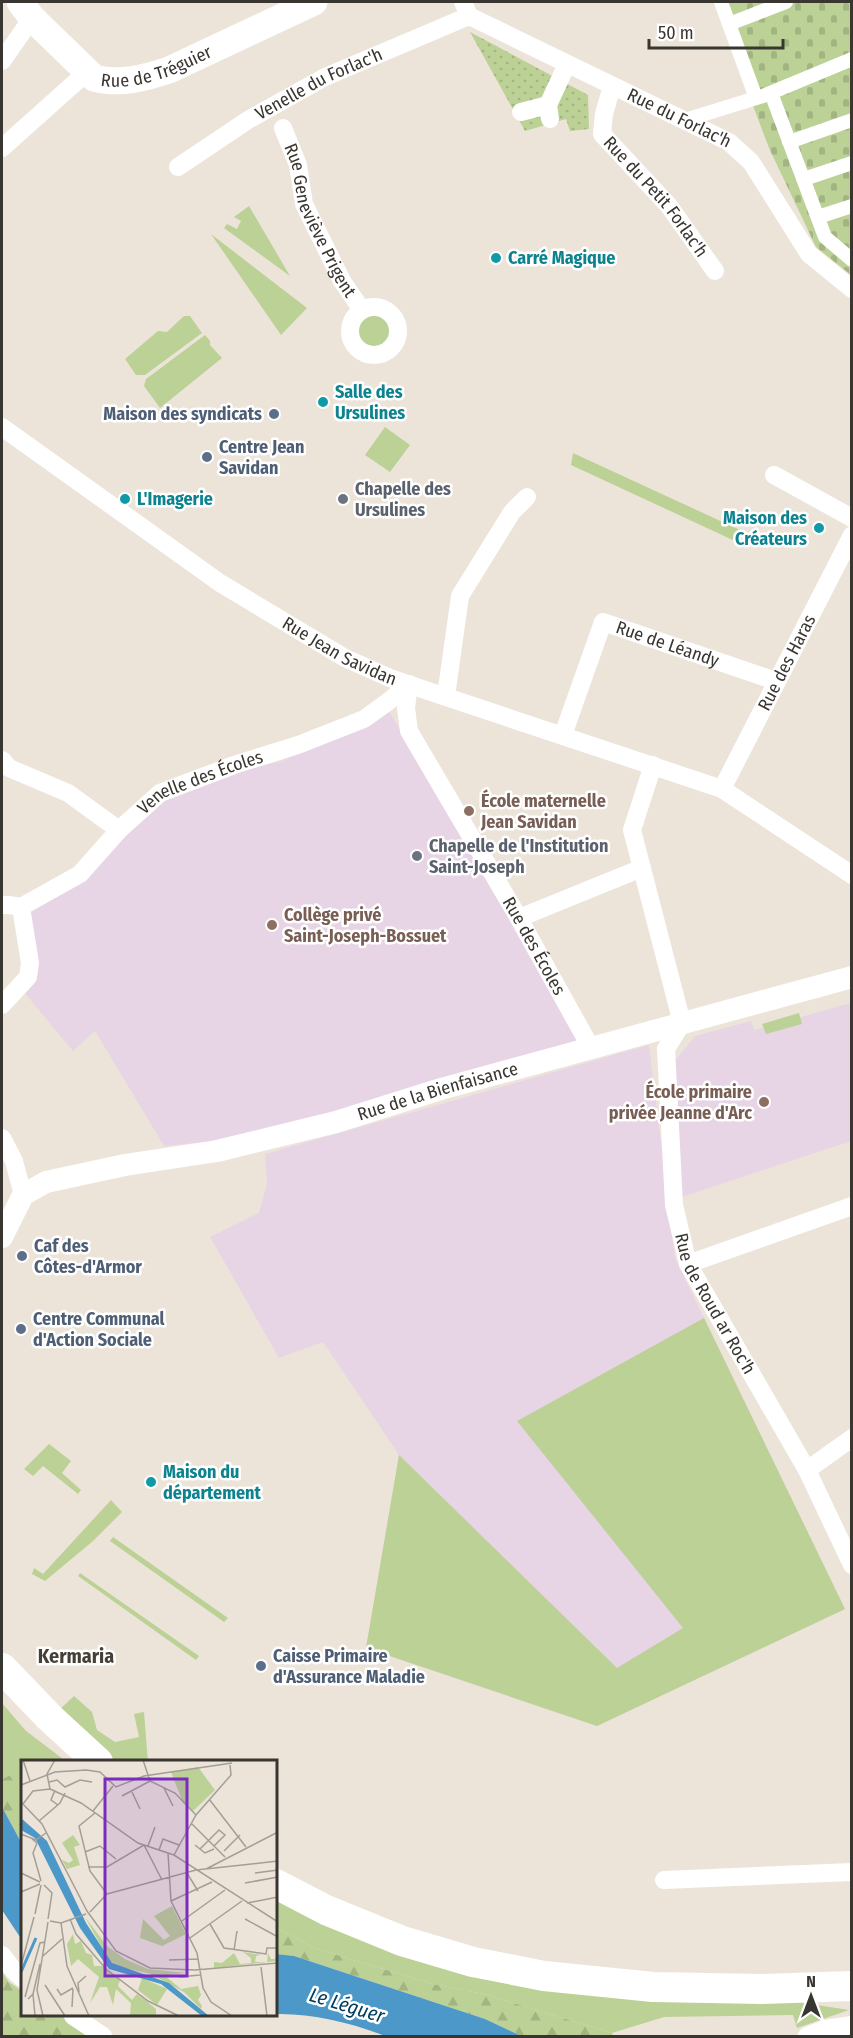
<svg xmlns="http://www.w3.org/2000/svg" width="853" height="2038" font-family="'Fira Sans Condensed',sans-serif">
<style>
.education{fill:#e7d5e6}
.grass{fill:#bcd195}
.forest{fill:url(#forest-firs)}
.cemetery{fill:url(#cemetery-stones)}
.park{fill:url(#park-dots)}
.water{fill:#4b98c9}
.lines{fill:none;stroke-linecap:round;stroke-linejoin:round}
.pedestrian{stroke:#fff;stroke-width:14}
.minor{stroke:#fff;stroke-width:18}
.tertiary{stroke:#fff;stroke-width:22}
.secondary{stroke:#fff;stroke-width:27}
.primary{stroke:#fff;stroke-width:30}
.culture-dot{fill:#0f9aa8;stroke:#fff;stroke-width:2}
.service-dot{fill:#5c6f8a;stroke:#fff;stroke-width:2}
.worship-dot{fill:#6b7280;stroke:#fff;stroke-width:2}
.education-dot{fill:#8d6e63;stroke:#fff;stroke-width:2}
.labels{text-anchor:middle;stroke-width:5;stroke-linejoin:round;paint-order:stroke}
.street-label{font-size:18px;fill:#393631;stroke:#fff}
.culture-label{font-size:18px;font-weight:bold;fill:#0d838f;stroke:#fff;text-anchor:start}
.service-label{font-size:18px;font-weight:bold;fill:#4e5e75;stroke:#fff;text-anchor:start}
.worship-label{font-size:18px;font-weight:bold;fill:#5b616d;stroke:#fff;text-anchor:start}
.education-label{font-size:18px;font-weight:bold;fill:#785e54;stroke:#fff;text-anchor:start}
.neighbourhood-label{font-size:20px;font-weight:bold;fill:#453f35;stroke:#fff}
.water-label{font-size:20px;font-style:italic;fill:#003f60;stroke:#fff}
.inset-river{fill:none;stroke:#4b98c9;stroke-width:3}
.inset-road{fill:none;stroke:#a49e96;stroke-width:1.5}
.view{fill:#7b2cbf;fill-opacity:0.15;stroke:#7b2cbf;stroke-width:3}
.inset-edge{fill:none;stroke:#393631;stroke-width:3}
</style>
<defs>
<pattern id="forest-firs" width="22" height="20" patternUnits="userSpaceOnUse" patternTransform="scale(1.5)"><rect width="22" height="20" fill="#bcd195"/><path d="M5 1l3.5 6h-7zM16 11l3.5 6h-7z" fill="#a2b481"/></pattern>
<pattern id="cemetery-stones" width="16" height="16" patternUnits="userSpaceOnUse" patternTransform="scale(1.5)"><rect width="16" height="16" fill="#bcd195"/><path d="M2 7V4a2 2 0 0 1 4 0v3zM10 15v-3a2 2 0 0 1 4 0v3z" fill="#a2b481"/></pattern>
<pattern id="park-dots" width="8" height="8" patternUnits="userSpaceOnUse" patternTransform="scale(1.5)"><rect width="8" height="8" fill="#bcd195"/><path d="M2 2h.1M6 6h.1" fill="none" stroke="#a2b481" stroke-width="1.8" stroke-linecap="round"/></pattern>
</defs>
<rect width="100%" height="100%" fill="#ece4d9"/>
<path class="education" d="M389,711L583,1039L239,1139L164,1146L95,1031L73,1051L22,990L25,912L151,805L243,769L279,762Z
M851,1003V1141L682,1197L673,1063L695,1036L751,1021L754,1030Z
M649,1045L675,1258L845,1609L597,1726L366,1648L399,1455L323,1342L279,1358L210,1237L259,1213L267,1184L265,1154Z"/>
<path class="grass" d="M249,206L290,276L224,228L227,224L237,229L241,221L234,217Z
M211,234L307,308L281,335Z
M358 331a16 16 0 1 1 32 0a16 16 0 1 1-32 0Z
M184,316H190L202,333L145,375H136L125,359L158,331L167,332Z
M205,335L210,341V345L222,358L160,408L144,386L146,379Z
M385,427L410,445L390,472L365,455Z
M573,453L740,530L735,541L571,465Z
M799,1013L802,1024L766,1034L762,1024Z
M704,1318L845,1609L597,1726L366,1648L399,1455L617,1668L683,1628L517,1421Z
M49,1444L71,1461L62,1473L81,1490L78,1494L43,1466L33,1476L24,1469Z
M111,1500L122,1512L93,1541L45,1581L32,1574L34,1568L43,1574Z
M113,1537L228,1618L224,1622L110,1541Z
M80,1573L199,1656L196,1660L78,1576Z
M74,1696L92,1712L97,1730L115,1742L139,1737L134,1714L144,1712L148,1762H117L58,1711Z
M2,1703L26,1731L67,1762H22V1779L16,1773L2,1779Z
M276,1900L349,1932L849,2010L797,2028L793,2015L664,2017L612,2033L484,1994L433,1984L314,1948L276,1927Z"/>
<path class="forest" d="M17,1772L22,1779V1844L2,1807V1779Z
M276,1927L314,1948L433,1984L484,1994L612,2033L613,2036H521L485,2019L294,1956L276,1954Z
M2,1972L9,1982L22,1991V2016H61L90,2036H2Z"/>
<path class="cemetery" d="M714,2H851V275L816,247L769,148Z"/>
<path class="park" d="M470,32L588,95L589,129L570,131L566,119L525,131Z"/>
<path class="water" d="M2,1807L22,1844V1940L2,1910Z
M276,1954L294,1956L485,2019L521,2036H385C353,2023 310,2013 276,2014Z"/>
<g class="lines">
<path class="pedestrian" d="M721,2L756,98
M729,24L786,2
M771,93L825,237L852,260
M685,120L763,96L852,59
M789,142L852,120
M804,179L852,163
M818,217L852,206"/>
<g class="minor">
<path id="s1" d="M463,2L469,16L729,142L751,162L809,254L852,289"/>
<path d="M2,61L32,18"/>
<path id="s2" d="M612,86L604,114L602,134L669,206L715,271"/>
<path d="M521,112L548,105"/>
<path d="M550,119L548,105L567,64"/>
<path id="s3" d="M283,128L298,165L304,204L342,281L362,310"/>
<path d="M2,148L87,72"/>
<path id="s4" d="M178,167L248,120L325,77L469,16"/>
<circle cx="374" cy="331" r="24"/>
<path id="s5" d="M2,427L220,583L345,658L390,678L431,692L722,789L852,875"/>
<path d="M774,475L852,518"/>
<path id="s6" d="M409,684L406,708L409,731L517,915L591,1048"/>
<path d="M446,696L460,596L512,512L527,497"/>
<path id="s7" d="M563,735L603,622L776,681"/>
<path d="M2,760L9,768L68,793L119,830"/>
<path id="s8" d="M653,765L632,830L682,1023L666,1049L674,1205L688,1264L807,1470L852,1565"/>
<path id="s9" d="M722,789L852,535"/>
<path id="s10" d="M2,905H9L21,907L80,874L119,830L160,793L234,765L298,745L364,719L389,701L409,684"/>
<path d="M519,918L642,868"/>
<path d="M2,1005L28,977L30,963L21,907"/>
<path d="M2,1138L14,1161L23,1195"/>
<path d="M688,1264L852,1206"/>
<path d="M807,1470L852,1438"/>
<path d="M664,1880L852,1872"/>
<path d="M2,1955L14,1971L22,1978"/>
<path d="M73,2016L103,2036"/>
<path d="M807,2036L825,2029L852,2025"/>
</g>
<path class="tertiary" id="s11" d="M2,1237L23,1195L46,1182L125,1165L217,1151L336,1122L441,1089L852,977"/>
<path class="secondary" id="s12" d="M20,2L32,18L94,78C119,85 145,78 169,70L314,2"/>
<path class="primary" d="M2,1668L49,1717L98,1762
M276,1884L326,1910L402,1941L473,1962L544,1976L653,1987L762,1989L852,1986"/>
</g>
<g class="culture-dot">
<circle cx="496" cy="258" r="6"/>
<circle cx="323" cy="402" r="6"/>
<circle cx="125" cy="499" r="6"/>
<circle cx="819" cy="528" r="6"/>
<circle cx="151" cy="1482" r="6"/>
</g>
<g class="service-dot">
<circle cx="274" cy="414" r="6"/>
<circle cx="207" cy="457" r="6"/>
<circle cx="22" cy="1256" r="6"/>
<circle cx="21" cy="1329" r="6"/>
<circle cx="261" cy="1666" r="6"/>
</g>
<g class="worship-dot">
<circle cx="343" cy="499" r="6"/>
<circle cx="417" cy="856" r="6"/>
</g>
<g class="education-dot">
<circle cx="469" cy="811" r="6"/>
<circle cx="272" cy="925" r="6"/>
<circle cx="764" cy="1102" r="6"/>
</g>
<g class="labels">
<g class="street-label">
<text dy="6" stroke="none"><textPath href="#s12" startOffset="171">Rue de Tréguier</textPath></text>
<text dy="6" stroke="none"><textPath href="#s4" startOffset="164">Venelle du Forlac'h</textPath></text>
<text dy="6" stroke="none"><textPath href="#s1" startOffset="249">Rue du Forlac'h</textPath></text>
<text dy="6" stroke="none"><textPath href="#s2" startOffset="132">Rue du Petit Forlac'h</textPath></text>
<text dy="6" stroke="none"><textPath href="#s3" startOffset="100">Rue Geneviève Prigent</textPath></text>
<text dy="6" stroke="none"><textPath href="#s7" startOffset="188">Rue de Léandy</textPath></text>
<text dy="6" stroke="none"><textPath href="#s5" startOffset="406">Rue Jean Savidan</textPath></text>
<text dy="6" stroke="none"><textPath href="#s9" startOffset="142">Rue des Haras</textPath></text>
<text dy="6" stroke="none"><textPath href="#s10" startOffset="242">Venelle des Écoles</textPath></text>
<text dy="6" stroke="none"><textPath href="#s6" startOffset="296">Rue des Écoles</textPath></text>
<text dy="6" stroke="none"><textPath href="#s11" startOffset="476">Rue de la Bienfaisance</textPath></text>
<text dy="6" stroke="none"><textPath href="#s8" startOffset="562">Rue de Roud ar Roc'h</textPath></text>
</g>
<g class="culture-label">
<text x="508" y="264">Carré Magique</text>
<text x="335" y="398">Salle des<tspan x="335" dy="21">Ursulines</tspan></text>
<text x="137" y="505">L'Imagerie</text>
<text x="807" y="524" text-anchor="end">Maison des<tspan x="807" dy="21">Créateurs</tspan></text>
<text x="163" y="1478">Maison du<tspan x="163" dy="21">département</tspan></text>
</g>
<g class="service-label">
<text x="262" y="420" text-anchor="end">Maison des syndicats</text>
<text x="219" y="453">Centre Jean<tspan x="219" dy="21">Savidan</tspan></text>
<text x="34" y="1252">Caf des<tspan x="34" dy="21">Côtes-d'Armor</tspan></text>
<text x="33" y="1325">Centre Communal<tspan x="33" dy="21">d'Action Sociale</tspan></text>
<text x="273" y="1662">Caisse Primaire<tspan x="273" dy="21">d'Assurance Maladie</tspan></text>
</g>
<g class="worship-label">
<text x="355" y="495">Chapelle des<tspan x="355" dy="21">Ursulines</tspan></text>
<text x="429" y="852">Chapelle de l'Institution<tspan x="429" dy="21">Saint-Joseph</tspan></text>
</g>
<g class="education-label">
<text x="481" y="807">École maternelle<tspan x="481" dy="21">Jean Savidan</tspan></text>
<text x="284" y="921">Collège privé<tspan x="284" dy="21">Saint-Joseph-Bossuet</tspan></text>
<text x="752" y="1098" text-anchor="end">École primaire<tspan x="752" dy="21">privée Jeanne d'Arc</tspan></text>
</g>
<g class="neighbourhood-label">
<text x="76" y="1663">Kermaria</text>
</g>
<g class="water-label">
<text transform="translate(347 2005) rotate(17)" y="7">Le Léguer</text>
</g>
</g>
<g transform="translate(21 1760)">
<rect width="256" height="256" fill="#ece4d9"/>
<path d="M151,146L165,174L141,186L119,178L122,159L143,180L149,176L133,156ZM64,157L86,186L104,199L127,209L165,213L143,215L107,204H96L83,191ZM222,192L240,195L235,196L234,202H246L247,193L250,199H254L256,194V201L193,208V202L201,203L213,193L219,204L230,203V198ZM121,218L146,229L136,245L117,230Z" fill="#bcd195"/>
<path d="M52,174L54,184L60,181L65,193L71,195L73,206H81L99,220L97,226L111,240L116,234L124,240L135,249V256H109L110,243L95,229L92,245L86,227H79L69,243L78,217L57,199L50,206L46,184ZM85,190L96,204L107,203L143,215L160,229L177,226L180,235L177,240L181,246L180,249L163,232L130,214L95,206L86,198Z" fill="#bcd195"/>
<path d="M177,7L194,30L172,51L162,43L150,12Z" fill="#bcd195"/>
<path d="M52,75L59,85L53,87L59,105L46,109L41,100L48,103L52,100L41,83Z" fill="#bcd195"/>
<path d="M0,58L26,81L65,163L91,203L148,223L188,256H181L140,224L88,209L59,168L14,78L0,70Z" fill="#4b98c9"/>
<path class="inset-river" d="M0,212L15,178"/>
<path class="inset-road" d="M2,0L9,21M122,0L129,21L154,33L175,55M28,22L36,20L44,27L59,20L71,22M0,25L34,12L65,10L79,12L95,27L123,16L211,3M143,28L152,46M29,29L60,43L117,83L153,95L257,162M29,29L26,14L34,0M34,30L30,40L37,45M111,32L119,49M101,36L129,21M188,39L225,87M0,42L21,64L66,151M2,44L12,31L29,29M72,51L92,26M74,53L58,66L69,111L86,134M18,61L39,43L44,33M170,63L204,97M0,74L15,80L25,73M11,79L16,83L12,93L20,121M174,85L184,93L193,89M127,86L134,67M179,89L198,70L204,75L193,86M138,90L142,79L158,85M203,91L219,75M64,92L79,86L95,99M147,93L150,141L176,193L182,228L190,242L211,256M153,95L175,55L210,15L209,5M67,107H86L123,85L141,120M185,109L257,72M0,113L19,122M166,113L177,131M234,113L257,110M224,123L257,117M23,125L31,133L27,159M0,132L19,124M86,134L175,110L257,101M150,141L191,122M226,143L257,137M66,151L95,191L129,208L174,210L257,203M69,152L86,134M14,154L20,125M49,159L55,174L85,209L127,241L158,256M224,159L257,177M29,161L40,163L65,154M161,161L204,130M40,163L46,206L68,256M189,164L203,188L245,194L246,188H257M169,178L221,141M213,190L216,171M22,196L41,179M148,200L177,199M0,206L13,157M240,207L246,256M158,217L179,215M24,225L44,256M36,229L40,235L52,228M58,232L57,223L65,216M12,234L14,256M4,237L19,183L24,182M7,239L12,234L19,204M51,247L52,229M22,256L16,230L27,162"/>
<path class="view" d="M84,19H166V216H84Z"/>
<rect width="256" height="256" class="inset-edge"/>
</g>
<rect width="853" height="2038" fill="none" stroke="#393631" stroke-width="6"/>
<g transform="translate(811 1996)" stroke="#ffffff" stroke-width="4.5" paint-order="stroke">
<path d="M0-4.5L10 22L0 15L-10 22Z" fill="#393631"/>
<text y="-9" font-size="16" font-weight="bold" text-anchor="middle" fill="#393631">N</text>
</g>
<path d="M649 39v9h134v-9" fill="none" stroke="#393631" stroke-width="3"/>
<text x="658" y="39" font-size="18" fill="#393631" stroke="#ffffff" stroke-width="4.5" paint-order="stroke">50 m</text>
</svg>
